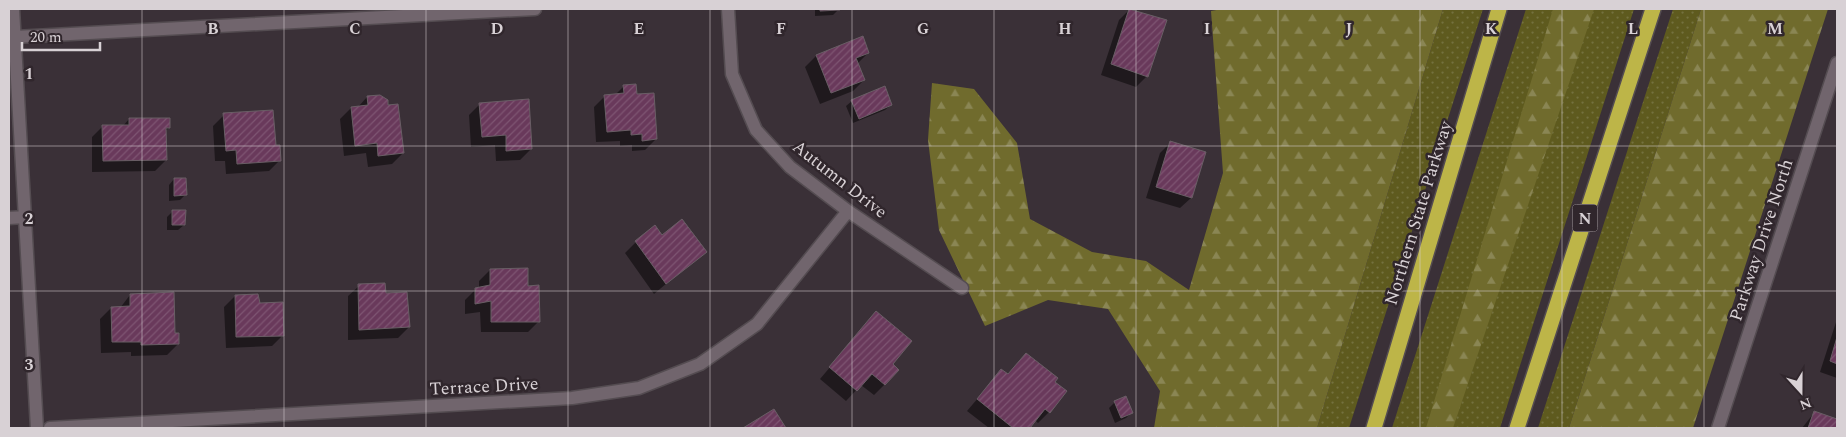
<svg xmlns="http://www.w3.org/2000/svg" width="1846" height="437" font-family="Spectral,serif">
<style>
.grass{fill:url(#grass-dots)}
.forest{fill:url(#forest-firs)}
.shadow{fill:#0007}
.building{fill:url(#building-hatch);stroke:#695e65}
.lines{fill:none;stroke-linecap:round;stroke-linejoin:round}
.street-casing{stroke:#544c51;stroke-width:15}
.highway-casing{stroke:#544c51;stroke-width:18}
.street{stroke:#71656d;stroke-width:12}
.highway{stroke:#bdb548;stroke-width:15}
.grid{fill:none;stroke:#d8d1d5;stroke-width:1;stroke-opacity:0.55}
.labels{text-anchor:middle;stroke-width:5;stroke-linejoin:round;paint-order:stroke}
.shield{fill:#30262c;stroke:#a69ea2;stroke-width:1}
.shield-label{font-size:16px;font-weight:bold;fill:#d8d1d5}
.street-label{font-size:18px;fill:#d8d1d5;stroke:#30262c}
.grid-label{font-size:16px;text-anchor:middle;font-weight:bold;fill:#d8d1d5;stroke:#30262c;stroke-width:5;stroke-linejoin:round;paint-order:stroke}
</style>
<defs>
<pattern id="grass-dots" width="8" height="8" patternUnits="userSpaceOnUse" patternTransform="scale(1.25)"><rect width="8" height="8" fill="#5e5a1e"/><path d="M2 2h.1M6 6h.1" fill="none" stroke="#74713e" stroke-width="1.8" stroke-linecap="round"/></pattern>
<pattern id="forest-firs" width="22" height="20" patternUnits="userSpaceOnUse" patternTransform="scale(1.25)"><rect width="22" height="20" fill="#706b2d"/><path d="M5 1l3.5 6h-7zM16 11l3.5 6h-7z" fill="#8a8654"/></pattern>
<pattern id="building-hatch" width="6" height="6" patternUnits="userSpaceOnUse" patternTransform="scale(1.25)"><rect width="6" height="6" fill="#69395b"/><path d="M-1 1l2-2M0 6l6-6M5 7l2-2" fill="none" stroke="#7e5572"/></pattern>
</defs>
<rect width="100%" height="100%" fill="#3a3037"/>
<path class="grass" d="M1443,9H1483L1349,428H1317Z
M1526,9H1634L1500,428H1392Z
M1673,9H1701L1569,428H1538Z"/>
<path class="forest" d="M1222,9H1443L1317,428H1154L1160,391L1108,309L1048,300L985,326L939,230L928,140L932,83L974,89L1017,143L1030,219L1092,252L1146,261L1189,290L1223,173L1211,11Z
M1553,9H1594L1453,428H1426Z
M1701,9H1828L1693,428H1569Z"/>
<path class="shadow" d="M815,9H839L833,15L815,16Z
M1130,9L1147,76L1136,87L1101,75L1119,20Z
M862,37L868,53L857,64L864,80L853,91L820,104L805,67L816,56Z
M624,86L636,96L656,139L645,150L632,151V145L620,146V141L596,142L594,107L605,96L615,95Z
M367,97L403,153L392,164L368,167L366,153L344,156L340,119L351,108L358,107Z
M852,101L891,105L885,110L853,123L846,106Z
M480,104L531,149L520,160L496,161L495,145L471,147L469,115Z
M224,115L274,147L280,160L269,171L226,174L225,161H215L213,126Z
M129,119L169,128L165,131L166,160L155,171L92,172V137L103,126H123Z
M1171,142L1191,198L1180,208L1146,198L1160,153Z
M174,179L185,195L180,200L169,201V185Z
M173,211L184,225L178,230H167V217Z
M636,242L705,251L654,294L625,253Z
M490,270L526,288L539,321L528,332H481L480,312L465,314V300L476,289L479,288V281Z
M359,286L385,295L409,327L398,338L348,340V296Z
M130,295L174,334L178,344L167,355L131,356V352L101,353L100,319L111,308H120Z
M235,296L260,304L283,335L272,346L226,348L224,307Z
M876,313L891,365L885,384L874,395L861,385L846,401L820,379Z
M1837,319V378L1820,372Z
M1026,354L1053,382L1049,412L1038,423L1035,420L1028,428H989L967,411L1001,371L1007,375Z
M1115,402L1132,412L1126,418L1115,423L1109,408Z
M1814,413L1837,420V428H1802Z"/>
<path class="building" d="M820,9H840V10L820,11Z
M1129,9L1167,20L1148,77L1111,64Z
M863,36L869,53L856,58L865,80L831,93L816,55Z
M636,84L637,94L654,93L657,139L642,141V134L631,135V130L607,132L604,95L624,93L623,85Z
M885,86L892,105L859,119L851,100Z
M380,95L388,100V105L398,104L404,153L378,156L377,143L355,146L351,107L368,105L367,96Z
M529,99L532,149L506,151V135L482,137L479,103Z
M273,110L276,145H280L281,161L237,164L236,150L226,151L223,113Z
M129,118H170V128H166L167,160L103,161L102,125H129Z
M1170,141L1206,152L1192,198L1156,187Z
M174,178H186L187,195L174,196Z
M172,210H186L185,225H172Z
M682,219L707,252L666,284L635,241L655,225L662,235Z
M528,268V286L539,285L540,322H491V301L475,304V288L490,285V269Z
M385,283L386,293L407,292L410,327L359,330L358,284Z
M174,292L175,333H179V344L141,345V342H112L111,307L130,306V294Z
M258,294L260,303L283,302L284,336L236,337L235,295Z
M876,311L912,341L893,364L899,370L885,385L872,374L857,391L829,367Z
M1837,337V364L1830,361Z
M1026,353L1058,378L1055,382L1067,391L1050,413L1045,409L1030,428H1013L977,399L1001,369L1008,374Z
M1126,396L1133,413L1121,418L1114,401Z
M774,409L786,428H743Z
M1814,411L1837,419V428H1808Z"/>
<g class="lines">
<defs>
<path id="street" d="M13,9L37,428
M728,9L732,74L756,130L790,167L848,211L962,288
M15,37L535,9
M9,218L24,217
M50,428L572,398L639,388L700,364L757,324L848,211
M1718,428L1837,63"/>
<path id="highway" d="M1374,428L1499,9
M1517,428L1653,9"/>
</defs>
<use href="#street" class="street-casing"/>
<use href="#highway" class="highway-casing"/>
<use href="#street" class="street"/>
<use href="#highway" class="highway"/>
</g>
<path class="grid" d="M142,9V428M284,9V428M426,9V428M568,9V428M710,9V428M852,9V428M994,9V428M1136,9V428M1278,9V428M1420,9V428M1562,9V428M1704,9V428M9,146H1837M9,291H1837"/>
<g class="labels">
<rect class="shield" x="1572.5" y="204.5" width="25" height="27" rx="4"/>
<g class="shield-label">
<text x="1585" y="224">N</text>
</g>
<g class="street-label">
<text transform="translate(840 179) rotate(38)" y="6">Autumn Drive</text>
<text transform="translate(1418 213) rotate(-73)" y="6">Northern State Parkway</text>
<text transform="translate(1761 240) rotate(-72)" y="6">Parkway Drive North</text>
<text transform="translate(484 386) rotate(-3)" y="6">Terrace Drive</text>
</g>
</g>
<g class="grid-label">
<text x="213" y="34">B</text>
<text x="355" y="34">C</text>
<text x="497" y="34">D</text>
<text x="639" y="34">E</text>
<text x="781" y="34">F</text>
<text x="923" y="34">G</text>
<text x="1065" y="34">H</text>
<text x="1207" y="34">I</text>
<text x="1349" y="34">J</text>
<text x="1491" y="34">K</text>
<text x="1633" y="34">L</text>
<text x="1775" y="34">M</text>
<text x="29" y="79">1</text>
<text x="29" y="224">2</text>
<text x="29" y="370">3</text>
</g>
<rect width="1846" height="437" fill="none" stroke="#d8d1d5" stroke-width="20"/>
<g transform="translate(1801 392) rotate(159)" stroke="#30262c" stroke-width="4" paint-order="stroke">
<path d="M0-4L9 19L0 12L-9 19Z" fill="#d8d1d5"/>
<text y="-8" font-size="14" font-weight="bold" text-anchor="middle" fill="#d8d1d5">N</text>
</g>
<path d="M22 42v8h78v-8" fill="none" stroke="#d8d1d5" stroke-width="2.5"/>
<text x="30" y="42" font-size="15" fill="#d8d1d5" stroke="#30262c" stroke-width="4" paint-order="stroke">20 m</text>
</svg>
